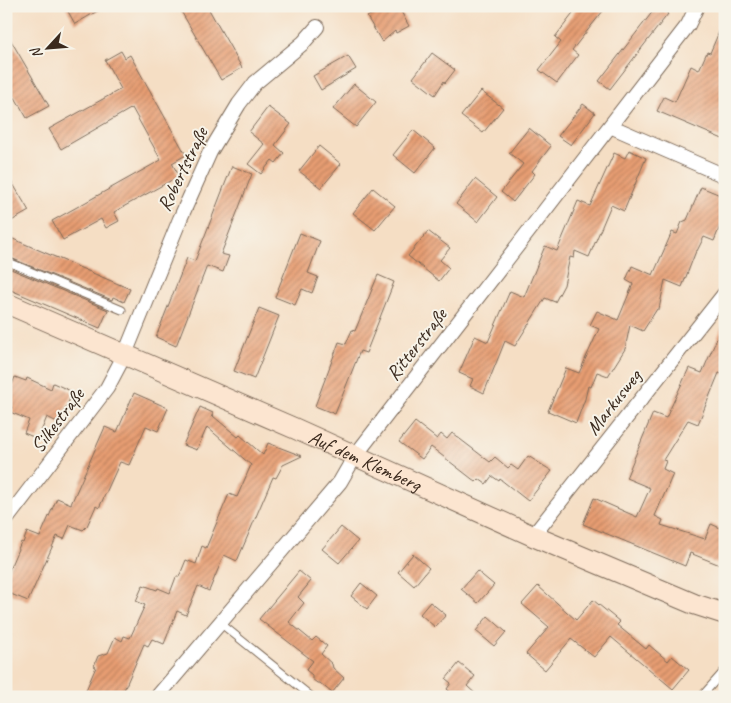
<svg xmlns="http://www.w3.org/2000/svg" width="731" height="703" font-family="Caveat,sans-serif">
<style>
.building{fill:url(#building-hatch)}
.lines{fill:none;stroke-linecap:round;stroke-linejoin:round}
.lane-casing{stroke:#7c6958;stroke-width:9}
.street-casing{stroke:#7c6958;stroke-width:16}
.secondary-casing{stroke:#7c6958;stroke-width:22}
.lane{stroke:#fff;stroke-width:7}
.street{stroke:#fff;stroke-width:14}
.secondary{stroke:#fce5d0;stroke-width:20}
.labels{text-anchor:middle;stroke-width:4;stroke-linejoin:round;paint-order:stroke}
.street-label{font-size:20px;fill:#3b2a1e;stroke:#f7f3e8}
</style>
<defs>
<pattern id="building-hatch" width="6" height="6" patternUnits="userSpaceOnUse" patternTransform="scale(1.25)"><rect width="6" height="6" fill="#e79d72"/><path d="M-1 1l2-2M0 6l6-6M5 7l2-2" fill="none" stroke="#bc805d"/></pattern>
</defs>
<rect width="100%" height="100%" fill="#f7f3e8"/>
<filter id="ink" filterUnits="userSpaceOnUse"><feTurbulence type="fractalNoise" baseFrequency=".02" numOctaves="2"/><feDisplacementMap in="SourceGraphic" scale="10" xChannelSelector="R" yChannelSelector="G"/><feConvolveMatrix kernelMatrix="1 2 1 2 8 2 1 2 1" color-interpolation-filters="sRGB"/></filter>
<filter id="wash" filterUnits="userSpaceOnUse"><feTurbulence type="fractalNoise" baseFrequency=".0096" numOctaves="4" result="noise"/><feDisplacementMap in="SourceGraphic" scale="20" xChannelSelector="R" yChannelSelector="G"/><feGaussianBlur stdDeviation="1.12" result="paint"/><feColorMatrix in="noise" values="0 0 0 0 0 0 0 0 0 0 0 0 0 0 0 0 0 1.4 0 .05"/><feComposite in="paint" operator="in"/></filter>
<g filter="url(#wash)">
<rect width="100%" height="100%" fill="#f5dec4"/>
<g id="blocks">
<path class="building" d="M65,6H106L75,24Z
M178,6H207L242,68L221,80Z
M386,6H398L409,26L396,33L395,31L382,42L367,17Z
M579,6H607L572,50L578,55L557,83L539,70L561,42L555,37Z
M657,6H659L668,14L610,89L599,81Z
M725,18V140L657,111L664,97L675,102L691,66L699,70L707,52L710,53Z
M6,32L49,106L27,118L6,82Z
M121,51L125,58L130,55L186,155L172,163L179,176L114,212L119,221L106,228L101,219L63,240L52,221L161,160L132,108L61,149L49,129L121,89L105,60Z
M432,53L455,70L445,83L444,81L435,95L413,78Z
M348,56L356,69L321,90L313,76Z
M354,84L376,102L356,127L333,109Z
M481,91L503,108L483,133L461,116Z
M583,104L595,113L571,145L558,136Z
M268,107L291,124L275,145L284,153L276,163L272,160L261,174L248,164L264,144L249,132Z
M529,128L551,146L532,171L535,174L513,202L501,192L523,164L509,153Z
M413,130L435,148L415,173L393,155Z
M319,146L341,164L321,188L299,171Z
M629,150L646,158L624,211L611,205L589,257L575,251L574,258L570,257L564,285L555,302L545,298L515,346L505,341L484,393L470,386L473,379L459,373L475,336L488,342L510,291L524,297L545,246L557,251L578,201L590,206L614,153L625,158Z
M232,166L252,174L221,254L229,256L223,272L207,266L176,346L156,337L187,258L195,261Z
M6,172L29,211L6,224Z
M475,179L497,197L478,222L456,204Z
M701,187L725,197V214L714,241L704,237L697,251H696L682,287L665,280L659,309H657L643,331L630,325L625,349L608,376L597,372L591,387L588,386L585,399L576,423L548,411L566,368L579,373L599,329L590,325L597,311L618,320L633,284L626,280L632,266L653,275L672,232L677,234L682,222L687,220Z
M373,188L395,206L375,230L353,213Z
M428,231L450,248L440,260L449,268L439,281L408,256Z
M300,233L320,241L308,273L318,277L312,293L302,289L295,305L275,297Z
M6,236L130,289L124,302L113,297L112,300L6,256Z
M6,267L108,310L100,328L6,288Z
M378,275L394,282L366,353L360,351L335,414L315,406L339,342L346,344L352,330L355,331Z
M259,308L279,316L254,379L234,371Z
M725,320V375L719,373L698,424L688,420L663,460L666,461L663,469L673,474L655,516L663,520L661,525L705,539L711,524L725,530V567L690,553L685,566L583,524L594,498L637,517L650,488L626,478L653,413L666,418L689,368L702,373Z
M15,377L26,381L27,378L51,389L53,383L73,392L59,423L47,417L38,439L24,433L29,420L10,412L12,407L6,405V398Z
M134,393L168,408L158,431L146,426L129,465L120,462L99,508L96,506L87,526L83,530L70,525L64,539L57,536L28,601L6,592V577L21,542L23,543L27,532L40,537L57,498L71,504L105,427L117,432Z
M200,407L213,413L211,418L213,416L238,437L240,435L263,455L268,443L302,456L283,465L276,478L273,477L237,561L224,555L209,591L198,586L186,615L177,611L164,644L152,639L148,646L144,644L121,697H83L96,667L94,666L98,656L108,653L115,637L122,641L124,636L130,638L145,605L136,601L143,585L157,590L158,588L170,593L176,577H179L186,560L196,564L202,546L206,548L229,494L237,497L251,465L207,427L197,450L183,445Z
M415,422L437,439L441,434L447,439L452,433L490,462L495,457L508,468L511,465L518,470L528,456L552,471L528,501L500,479L499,481L492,476L486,484L479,479L476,482L431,447L422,459L399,442Z
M341,527L358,541L339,563L322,549Z
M413,554L429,568L414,586L398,572Z
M299,571L311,581L298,597L304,603L289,622L312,641L316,637L327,646L321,654L332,664L333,668L344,678L332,693L320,683H317L312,679V675L306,670L313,661L259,619Z
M477,571L494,585L478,603L461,589Z
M361,583L377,596L367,609L351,596Z
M538,586L576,620L593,600L620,622L617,625L646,649L649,645L668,661L672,656L689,670L673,689L611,637L594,657L571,639L545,670L526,654L549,627L522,604Z
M430,602L446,615L435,627L420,614Z
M488,616L506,632L494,646L476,631Z
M459,663L475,676L467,686L479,697H456L447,689L451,683L446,679Z"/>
</g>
</g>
<g filter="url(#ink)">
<use href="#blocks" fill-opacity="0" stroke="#7c6958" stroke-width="1"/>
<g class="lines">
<defs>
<path id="lane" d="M6,261L122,310
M219,622L312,697
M701,697L725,670"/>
<path id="street" d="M610,126L725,176
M6,520L107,388L125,354L180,219L210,152L239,104L255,83L303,43L317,27
M533,536L725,293
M157,697L340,482L355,456L688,25L697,6"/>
<g id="secondary">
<path id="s1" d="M6,303L296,429L533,536L694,604L725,614"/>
</g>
</defs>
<use href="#lane" class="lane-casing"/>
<use href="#street" class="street-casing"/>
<use href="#secondary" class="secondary-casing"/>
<use href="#lane" class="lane"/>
<use href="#street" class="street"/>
<use href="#secondary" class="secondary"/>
</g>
</g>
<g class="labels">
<g class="street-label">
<text transform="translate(182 169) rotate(-64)" y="7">Robertstraße</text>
<text transform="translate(416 344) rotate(-52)" y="7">Ritterstraße</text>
<text transform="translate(613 402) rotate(-52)" y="7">Markusweg</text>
<text transform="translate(57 420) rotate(-53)" y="7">Silkestraße</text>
<text dy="7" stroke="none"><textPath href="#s1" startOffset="392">Auf dem Klemberg</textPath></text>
</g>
</g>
<rect width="731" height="703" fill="none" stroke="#f7f3e8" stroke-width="25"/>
<g transform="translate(48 48) rotate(244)" stroke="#f7f3e8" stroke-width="4" paint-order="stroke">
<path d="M0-4L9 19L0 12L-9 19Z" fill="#3b2a1e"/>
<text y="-8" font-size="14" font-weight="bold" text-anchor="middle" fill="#3b2a1e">N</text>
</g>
</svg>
